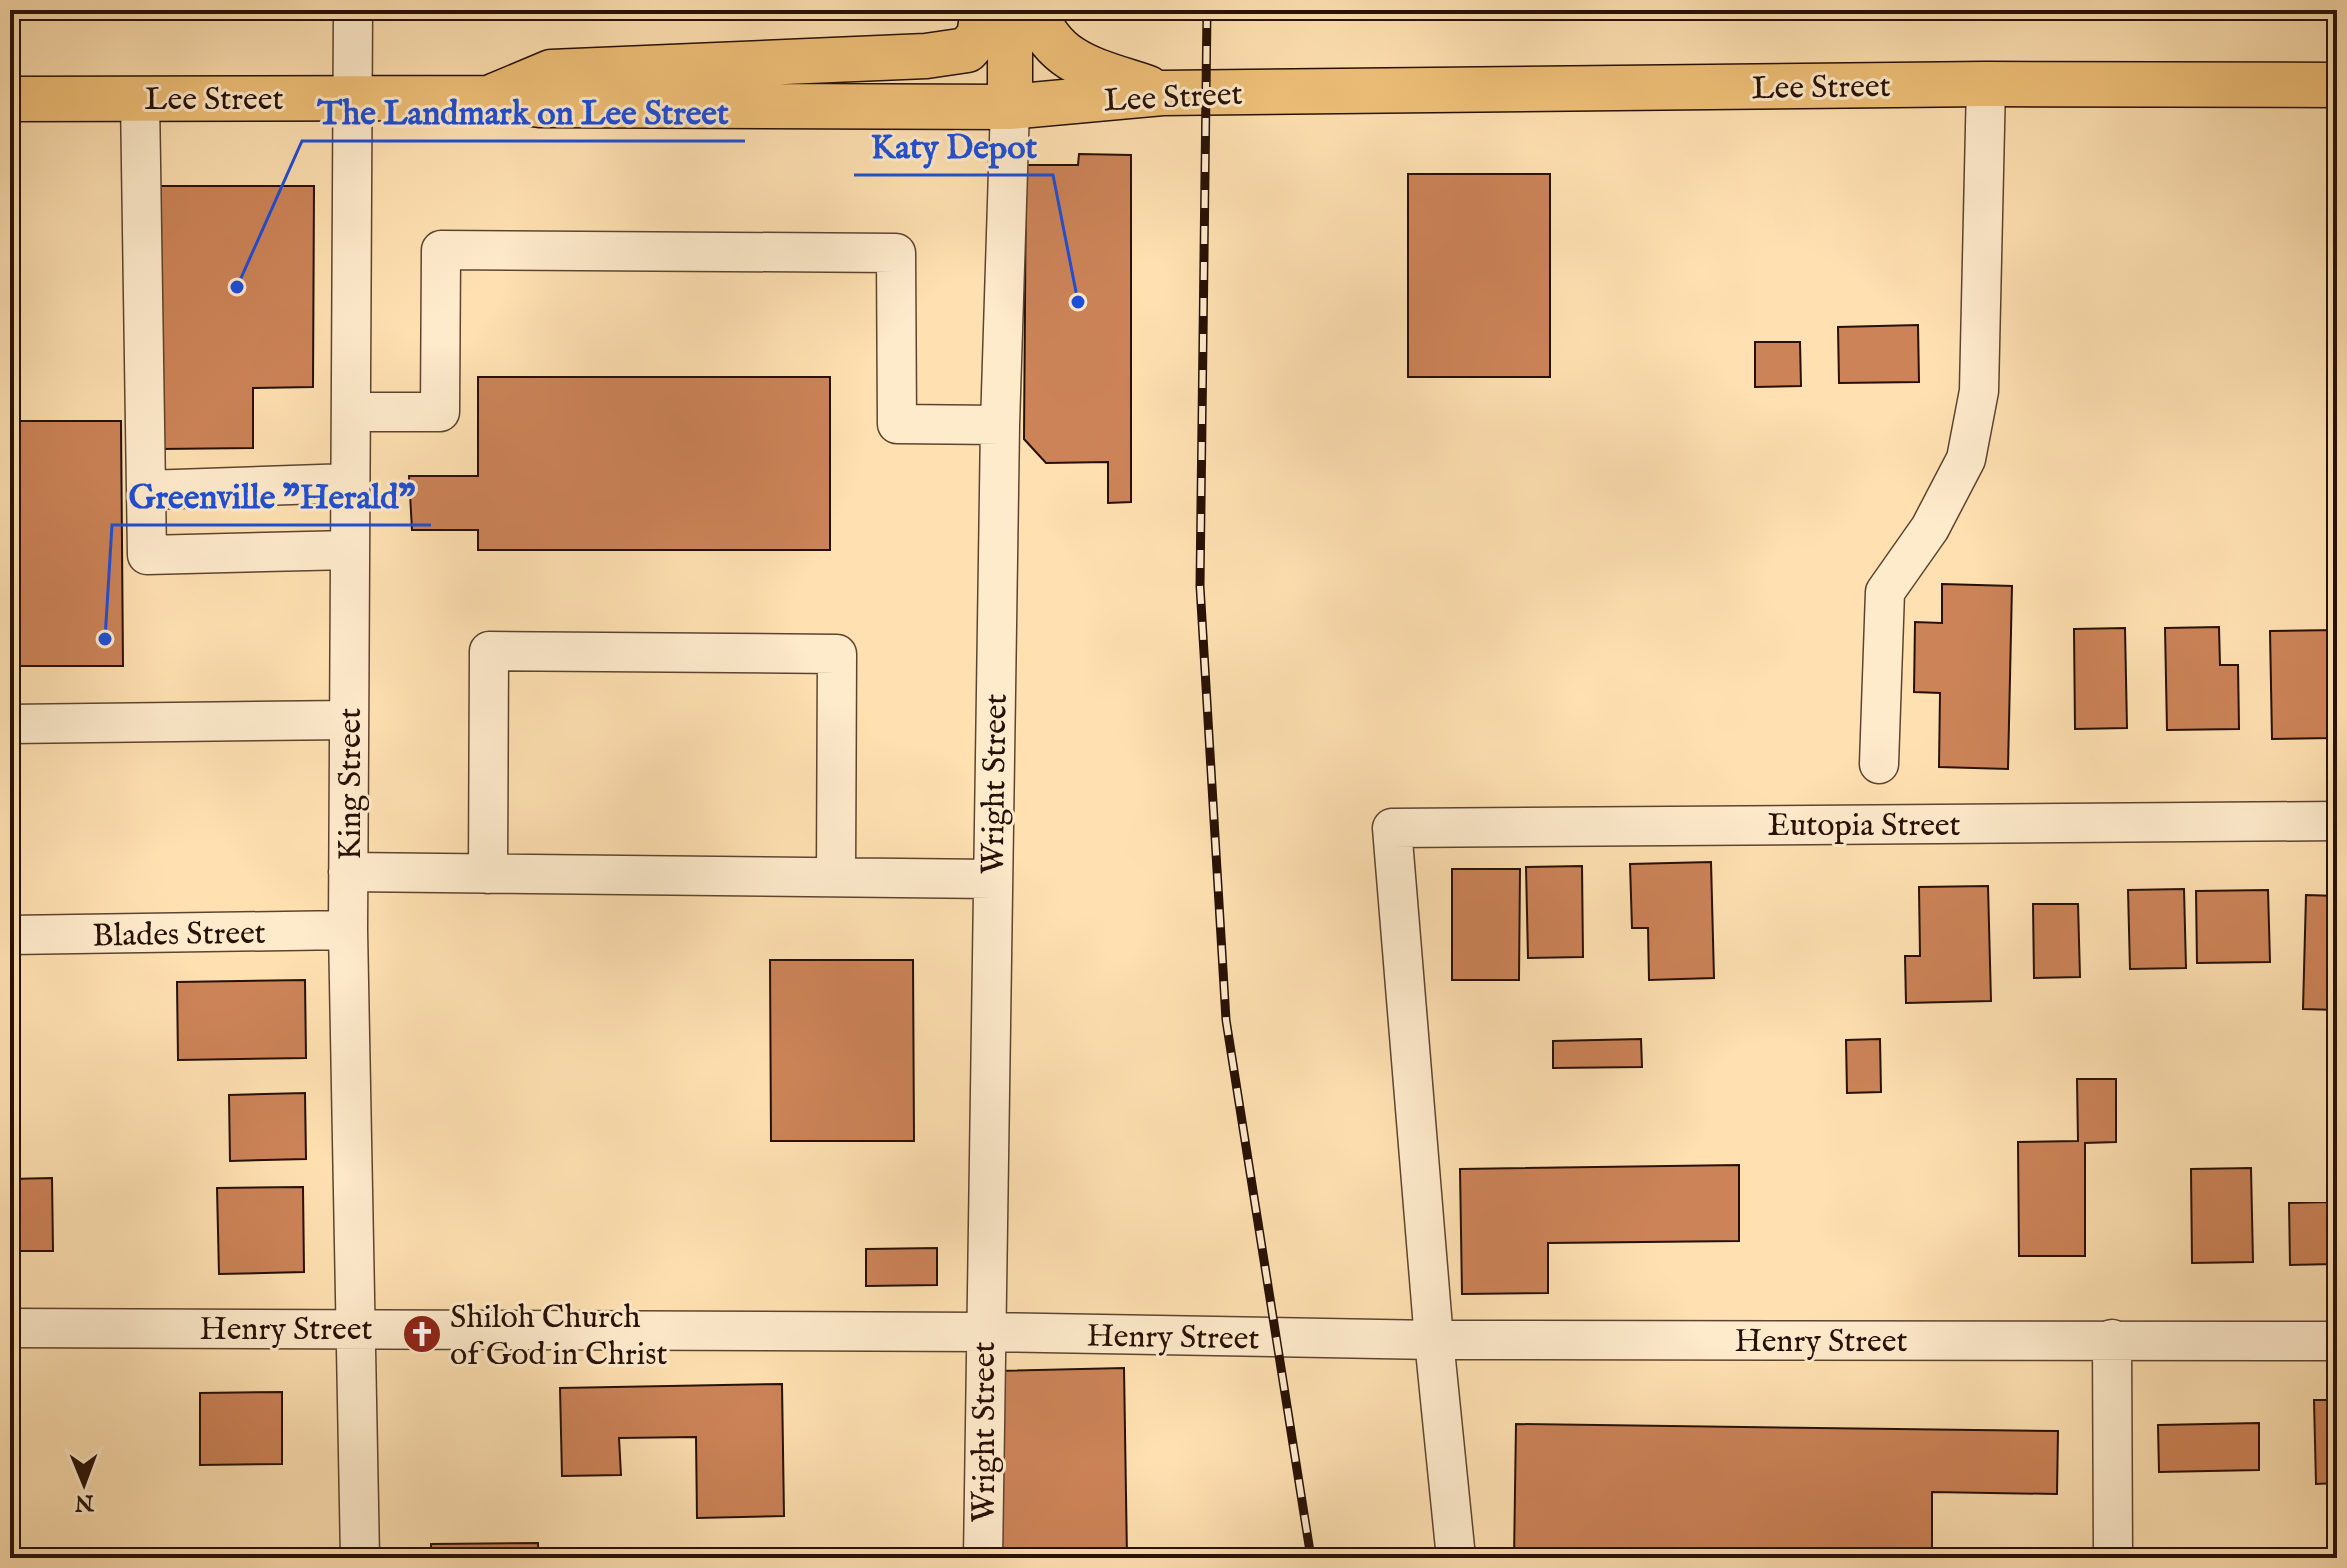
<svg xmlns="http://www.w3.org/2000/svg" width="2347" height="1568" font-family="'IM FELL English',serif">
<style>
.building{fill:#cc8358;stroke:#271005;stroke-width:2}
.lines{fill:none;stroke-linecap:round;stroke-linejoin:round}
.minor-casing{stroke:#5d4430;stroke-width:41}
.major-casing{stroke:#271005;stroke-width:47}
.minor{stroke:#feebcc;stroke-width:38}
.major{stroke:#efc078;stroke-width:44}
.rail-casing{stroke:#271005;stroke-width:9}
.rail{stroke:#feebcc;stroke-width:6;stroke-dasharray:18;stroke-linecap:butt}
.labels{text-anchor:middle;stroke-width:6;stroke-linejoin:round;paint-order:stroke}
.street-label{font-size:32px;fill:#271005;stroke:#feebcc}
.poi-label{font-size:32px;fill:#271005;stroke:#feebcc;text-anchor:start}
.leader{fill:none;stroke:#1d4ed8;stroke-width:3}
.callout-dot{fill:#1d4ed8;stroke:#feebcc;stroke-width:3}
.callout-label{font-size:34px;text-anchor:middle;font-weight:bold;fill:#1d4ed8;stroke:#feebcc;stroke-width:6;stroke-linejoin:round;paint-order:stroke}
</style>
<rect width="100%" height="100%" fill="#fee0b1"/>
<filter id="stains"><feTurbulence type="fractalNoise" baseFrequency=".0025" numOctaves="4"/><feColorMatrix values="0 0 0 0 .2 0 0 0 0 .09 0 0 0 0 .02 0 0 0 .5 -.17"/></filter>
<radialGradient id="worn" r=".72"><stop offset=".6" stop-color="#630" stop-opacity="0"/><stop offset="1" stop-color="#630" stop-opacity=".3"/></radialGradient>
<path class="building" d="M10,10H188V15L10,16Z
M449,10H787L785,14L449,17Z
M1750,10H1867V17L1750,18Z
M1920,10H1955V19H1920Z
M1079,154L1131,155V502L1108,503V462L1046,463L1024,439L1026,165H1078Z
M1408,174H1550V377H1408Z
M160,186H314L313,387L253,388V448L160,449Z
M1918,325L1919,382L1839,383L1838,327Z
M1755,342H1800L1801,386L1755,387Z
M478,377H830V550H478V530H412L409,476H478Z
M10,421H121L123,666H10Z
M1942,584L2012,586L2008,769L1939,767L1940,693L1914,692L1915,622L1942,623Z
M2219,627L2220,665H2238L2239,729L2167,730L2165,628Z
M2125,628L2127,728L2075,729L2074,629Z
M2337,630V719H2330L2331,738L2272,739L2270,631Z
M1711,862L1714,978L1649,980L1648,928H1632L1630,864Z
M1582,866L1583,957L1528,958L1526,867Z
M1452,869H1520L1519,980H1452Z
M1988,886L1991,1001L1906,1003L1905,956H1920L1919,887Z
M2184,889L2186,968L2130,969L2128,890Z
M2268,890L2270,962L2197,963L2196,891Z
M2306,895L2337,896V1010L2303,1009Z
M2033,904H2078L2080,977L2034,978Z
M770,960H913L914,1141H771Z
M305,980L306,1058L178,1060L177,982Z
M1641,1039L1642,1067L1553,1068V1041Z
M1880,1039L1881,1092L1847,1093L1846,1040Z
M2077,1079H2116V1142L2085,1143V1256H2019L2018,1142L2078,1141Z
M305,1093L306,1159L230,1161L229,1095Z
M1739,1165V1241L1548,1243V1293L1462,1294L1460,1169Z
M2251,1168L2253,1262L2192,1263L2191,1169Z
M52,1178L53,1251H10V1179Z
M303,1187L304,1272L219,1274L217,1188Z
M2332,1202L2334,1264L2290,1265L2289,1203Z
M2332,1202H2337V1264H2334Z
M937,1248V1285L866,1286V1249Z
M1124,1368L1127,1558H997L993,1371Z
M782,1384L784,1516L697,1518L696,1437L619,1438L621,1475L562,1476L560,1388Z
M282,1392V1464L200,1465V1393Z
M2314,1400H2337V1483L2316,1484Z
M2259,1423V1470L2159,1472L2158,1425Z
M1516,1424L2058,1431L2057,1494L1932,1492V1558H1514Z
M538,1543V1558H431V1544Z"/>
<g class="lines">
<defs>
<path id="minor" d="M353,10L348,930L360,1558
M140,99L147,555L350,550
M351,412H440L441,250L896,253L897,424L1000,425
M146,490L350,483
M10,724L349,720
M1879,764L1885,592L1930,528L1966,459L1979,391L1986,84
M348,872L992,879
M488,874L489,651L837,654L836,877
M10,935L348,930
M10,1328L984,1332L1434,1340L2337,1341
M2112,1339L2113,1558
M983,1558L1000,425L1010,107
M1456,1558L1434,1340L1392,828L2337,821"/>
<path id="major" d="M1010,10V107
M1035,10C1053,65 1099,71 1148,88
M489,98L551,72L926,56L967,50L979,36L983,10
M10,99L486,98L540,105L1010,107L1162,93L1986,84L2337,85"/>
</defs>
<use href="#minor" class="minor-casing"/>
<use href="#major" class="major-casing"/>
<use href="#minor" class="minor"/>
<use href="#major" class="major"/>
<defs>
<path id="rail" d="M1207,10L1200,586L1226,1020L1311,1558"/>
</defs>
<use href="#rail" class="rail-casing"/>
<use href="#rail" class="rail"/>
</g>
<defs>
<symbol id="church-disc" viewBox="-11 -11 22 22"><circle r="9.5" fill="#8f2418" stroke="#feebcc"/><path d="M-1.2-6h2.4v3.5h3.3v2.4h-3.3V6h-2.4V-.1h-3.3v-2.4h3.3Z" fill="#fff"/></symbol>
</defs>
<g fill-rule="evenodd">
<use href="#church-disc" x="400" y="1312" width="44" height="44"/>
</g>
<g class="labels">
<g class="street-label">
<text transform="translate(1821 86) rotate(-1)" y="11">Lee Street</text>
<text transform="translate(1173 96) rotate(-3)" y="11">Lee Street</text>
<text x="214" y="109">Lee Street</text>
<text transform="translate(349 784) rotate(-90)" y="11">King Street</text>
<text transform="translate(993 784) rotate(-89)" y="11">Wright Street</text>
<text x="1864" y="835">Eutopia Street</text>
<text transform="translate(179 933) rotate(-1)" y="11">Blades Street</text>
<text x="286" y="1339">Henry Street</text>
<text transform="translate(1173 1336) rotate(1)" y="11">Henry Street</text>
<text x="1821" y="1351">Henry Street</text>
<text transform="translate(983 1432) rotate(-90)" y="11">Wright Street</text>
</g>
<g class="poi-label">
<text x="450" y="1327">Shiloh Church<tspan x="450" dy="37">of God in Christ</tspan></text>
</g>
</g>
<path class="leader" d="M237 287L302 141H745M1078 302L1053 175H854M105 639L112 525H431"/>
<g class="callout-dot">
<circle cx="237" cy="287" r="8"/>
<circle cx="1078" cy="302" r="8"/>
<circle cx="105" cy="639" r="8"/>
</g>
<g class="callout-label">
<text x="523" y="124">The Landmark on Lee Street</text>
<text x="954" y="158">Katy Depot</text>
<text x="272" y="508">Greenville "Herald"</text>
</g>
<rect width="2347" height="1568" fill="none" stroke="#fee0b1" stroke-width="40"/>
<rect x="12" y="12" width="2323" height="1544" fill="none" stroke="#271005" stroke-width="4"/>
<rect x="20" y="20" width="2307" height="1528" fill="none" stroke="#271005" stroke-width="2"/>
<g transform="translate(84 1484) rotate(179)" stroke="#feebcc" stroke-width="6" paint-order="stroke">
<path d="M0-6L14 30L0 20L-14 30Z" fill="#271005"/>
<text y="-12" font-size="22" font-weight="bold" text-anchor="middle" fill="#271005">N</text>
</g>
<rect width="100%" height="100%" filter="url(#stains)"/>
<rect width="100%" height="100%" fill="url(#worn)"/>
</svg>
